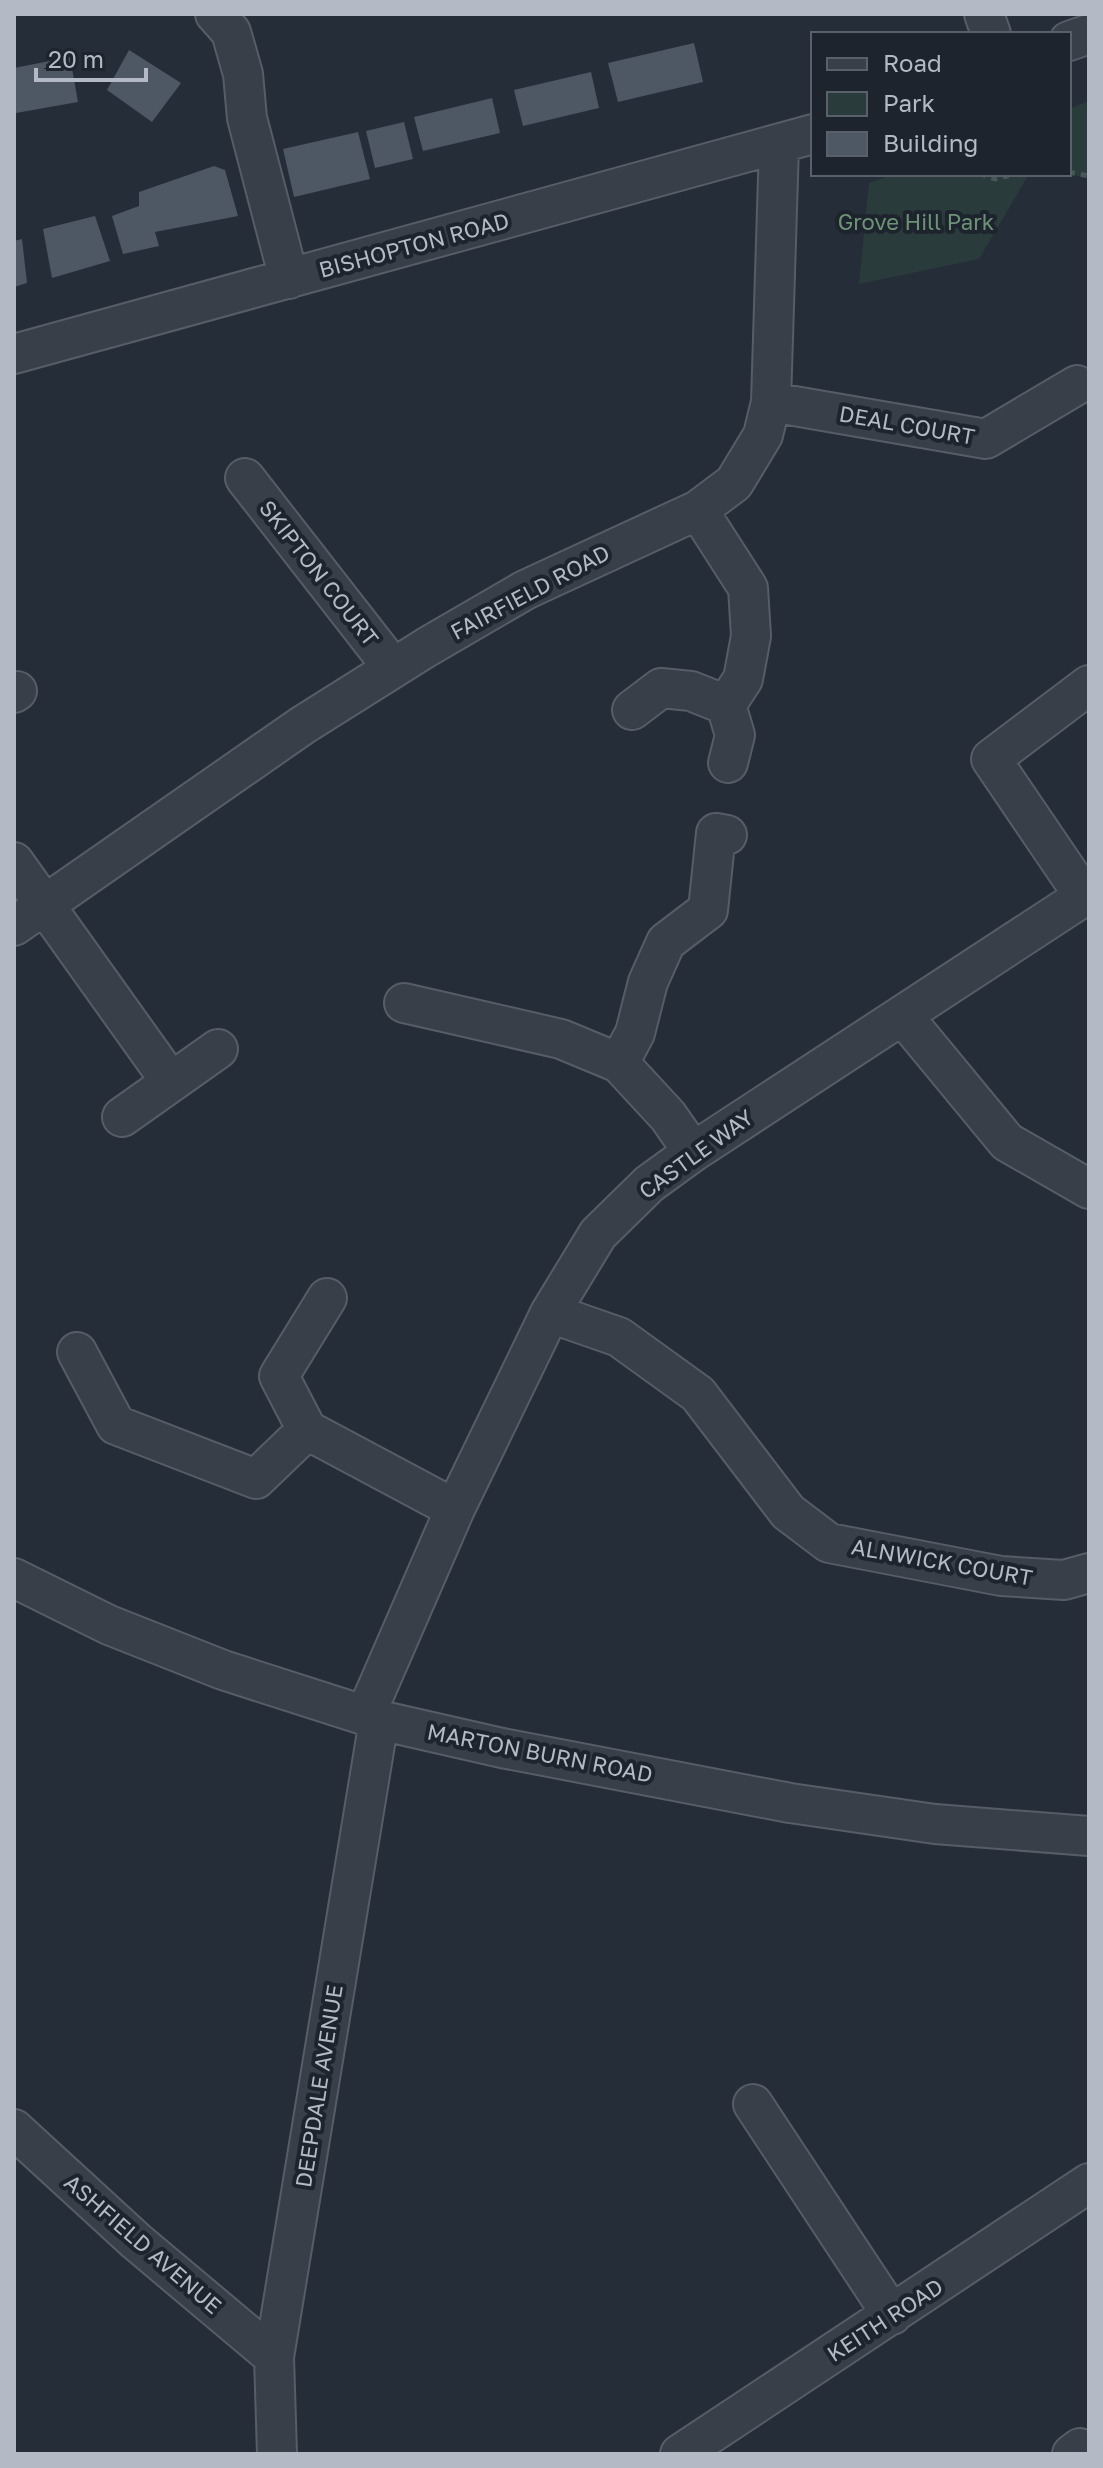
<svg xmlns="http://www.w3.org/2000/svg" width="1103" height="2468" font-family="'Golos Text',sans-serif">
<style>
.green{fill:#2a3b3b}
.building{fill:#4e5764}
.lines{fill:none;stroke-linecap:round;stroke-linejoin:round}
.minor-casing{stroke:#565d67;stroke-width:42}
.path{stroke:#475659;stroke-width:5;stroke-dasharray:6 6;stroke-linecap:butt}
.minor{stroke:#383f49;stroke-width:38}
.labels{text-anchor:middle;stroke-width:8;stroke-linejoin:round;paint-order:stroke}
.park-label{font-size:22px;fill:#6d9376;stroke:#1e242e}
.street-label{font-size:22px;fill:#b4bac5;stroke:#1e242e}
</style>
<rect width="100%" height="100%" fill="#252d38"/>
<path class="green" d="M1089,101V179L1069,174V109Z
M894,174H1029L979,259L859,284L869,183Z"/>
<path class="building" d="M694,43L703,82L618,102L608,63Z
M129,50L181,83L152,122L107,90Z
M70,57L78,102L16,113L14,68Z
M591,72L599,108L523,126L514,90Z
M492,98L500,133L423,151L414,117Z
M404,122L413,159L375,168L366,131Z
M358,132L370,179L294,197L283,149Z
M214,166L225,170L238,216L155,232L159,246L123,254L112,216L139,206V192Z
M95,216L110,261L52,278L43,229Z
M22,239L27,283L14,287V241Z"/>
<g class="lines">
<defs>
<path id="minor" d="M215,14L231,32L243,74L247,118L289,279
M984,14L991,34
M1069,41L1089,34
M14,354L813,134
M771,402L986,439L1077,385
M245,478L393,668
M698,510L748,588L751,636L743,679L726,705L735,735L728,763
M14,693L17,691
M632,710L661,688L691,691L726,705
M14,862L171,1082
M1084,896L991,759L1089,685
M14,926L303,725L427,647L525,590L698,510L734,483L763,435L771,402L779,145
M404,1003L561,1039L619,1063
M903,1016L1007,1142L1089,1189
M122,1117L218,1049
M693,1152L668,1116L619,1063L635,1033L648,982L666,942L708,910L716,833L727,835
M550,1313L619,1337L698,1394L788,1512L829,1543L1001,1576L1064,1580L1089,1573
M77,1352L116,1425L256,1479L307,1430L455,1509
M307,1430L279,1376L327,1298
M14,1578L109,1625L223,1670L379,1720L502,1748L790,1803L935,1824L1089,1836
M365,1716L455,1509L550,1313L598,1234L649,1184L693,1152L1089,893
M753,2104L892,2315
M14,2129L136,2241L274,2357
M277,2454L274,2357L379,1720
M680,2454L1089,2183
M1072,2454L1080,2448"/>
</defs>
<use href="#minor" class="minor-casing"/>
<path class="path" d="M1069,172L1089,176
M980,174L995,179L1015,174"/>
<use href="#minor" class="minor"/>
</g>
<g class="labels">
<g class="park-label">
<text x="916" y="230">Grove Hill Park</text>
</g>
<g class="street-label">
<text transform="translate(414 245) rotate(-15)" y="8">BISHOPTON ROAD</text>
<text transform="translate(907 425) rotate(10)" y="8">DEAL COURT</text>
<text transform="translate(319 573) rotate(52)" y="8">SKIPTON COURT</text>
<text transform="translate(530 592) rotate(-28)" y="8">FAIRFIELD ROAD</text>
<text transform="translate(696 1154) rotate(-36)" y="8">CASTLE WAY</text>
<text transform="translate(942 1562) rotate(10)" y="8">ALNWICK COURT</text>
<text transform="translate(540 1753) rotate(11)" y="8">MARTON BURN ROAD</text>
<text transform="translate(319 2086) rotate(-81)" y="8">DEEPDALE AVENUE</text>
<text transform="translate(143 2244) rotate(41)" y="8">ASHFIELD AVENUE</text>
<text transform="translate(885 2320) rotate(-33)" y="8">KEITH ROAD</text>
</g>
</g>
<rect width="1103" height="2468" fill="none" stroke="#b4bac5" stroke-width="32"/>
<rect x="811" y="32" width="260" height="144" fill="#1e242e" stroke="#5a606a" stroke-width="2"/>
<rect x="827" y="58" width="40" height="12" fill="#383f49" stroke="#5a606a" stroke-width="2"/>
<text x="883" y="72" font-size="24" fill="#b4bac5">Road</text>
<rect x="827" y="92" width="40" height="24" fill="#2a3b3b" stroke="#5a606a" stroke-width="2"/>
<text x="883" y="112" font-size="24" fill="#b4bac5">Park</text>
<rect x="827" y="132" width="40" height="24" fill="#4e5764" stroke="#5a606a" stroke-width="2"/>
<text x="883" y="152" font-size="24" fill="#b4bac5">Building</text>
<path d="M36 68v12h110v-12" fill="none" stroke="#b4bac5" stroke-width="4"/>
<text x="48" y="68" font-size="24" fill="#b4bac5" stroke="#1e242e" stroke-width="6" paint-order="stroke">20 m</text>
</svg>
